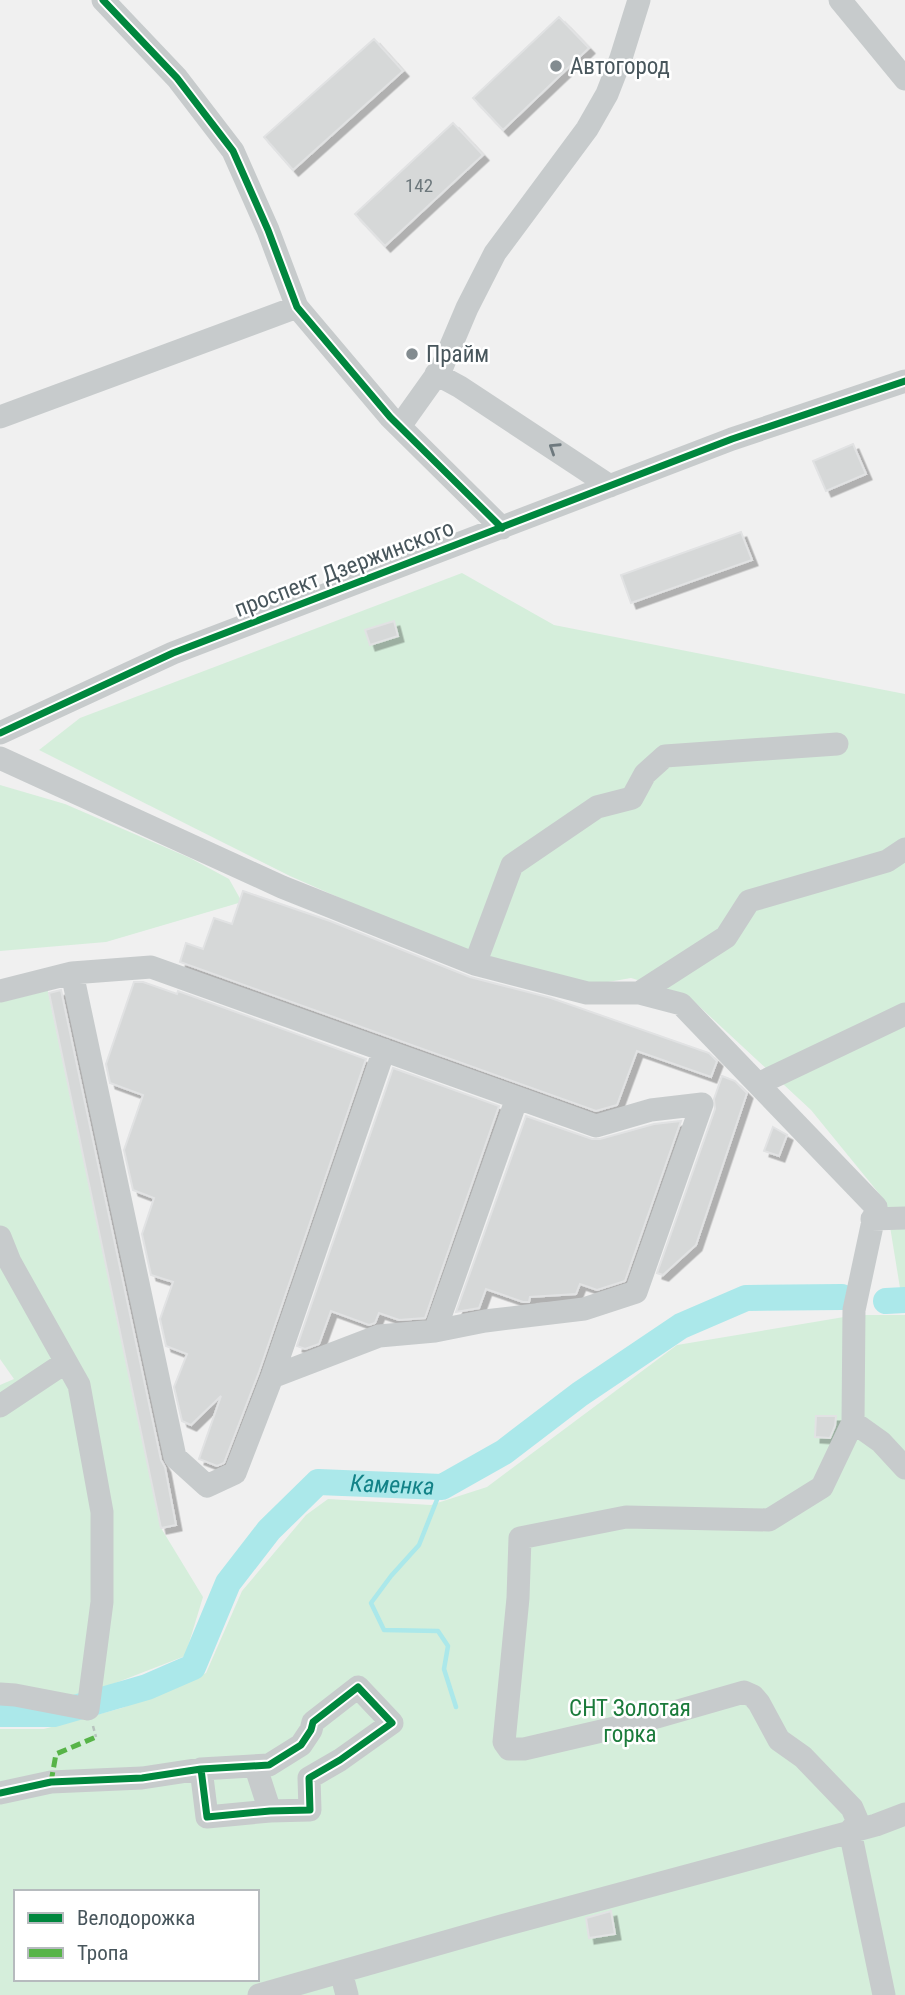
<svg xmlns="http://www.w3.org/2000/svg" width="905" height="1995" font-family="'Roboto Condensed',sans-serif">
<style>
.green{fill:#d5eedb;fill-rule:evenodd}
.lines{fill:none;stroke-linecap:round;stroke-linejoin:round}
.stream{stroke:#abe8ea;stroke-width:4.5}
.river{stroke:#abe8ea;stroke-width:26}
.building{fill:#d6d8d8;stroke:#e1e2e3;stroke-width:2;filter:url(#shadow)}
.path{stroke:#b8c3be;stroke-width:2.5;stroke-dasharray:5 3.5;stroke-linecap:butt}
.minor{stroke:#c7cbcc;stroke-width:23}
.quiet{stroke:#57b448;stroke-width:5;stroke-dasharray:10 5;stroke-linecap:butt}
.cycleway-casing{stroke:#fff;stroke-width:11}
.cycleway{stroke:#00873e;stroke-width:7}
.oneway{stroke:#6e797e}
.poi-dot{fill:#838c90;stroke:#fff;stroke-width:2.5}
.labels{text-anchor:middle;stroke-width:5;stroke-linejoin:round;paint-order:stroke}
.number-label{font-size:19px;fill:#6d787c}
.poi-label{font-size:23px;fill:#48565c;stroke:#fff;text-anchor:start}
.street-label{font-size:23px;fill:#48565c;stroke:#fff}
.park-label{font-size:23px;fill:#1b7b3b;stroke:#fff}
.water-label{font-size:24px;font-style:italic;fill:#128287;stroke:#fff}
</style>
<defs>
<filter id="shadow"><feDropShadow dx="5.5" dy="5.5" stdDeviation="0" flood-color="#0004"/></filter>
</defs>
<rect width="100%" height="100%" fill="#f0f0f0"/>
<path class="green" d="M462,573L554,625L905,694V1288H900L886,1202L811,1110L687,995L631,978L591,985L458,950L290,876L39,750L80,718Z
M0,785L65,804L190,858L229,879L242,902L106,942L0,951Z
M46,982L161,1528L203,1597L185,1656L87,1694L32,1705L0,1704V1385L14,1379L0,1359V986Z
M856,1315H905V1995H0V1729H44L122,1708L206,1673L242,1591L306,1515L328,1499L431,1505L487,1487L677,1345ZM16,1892H257V1979H16Z"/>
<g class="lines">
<path class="stream" d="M442,1487L419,1545L391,1576L371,1603L384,1630L438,1631L448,1646L444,1669L456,1707"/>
<g class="river">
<path d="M886,1301L905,1300"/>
<path id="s1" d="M0,1714H54L147,1687L193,1667L228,1583L269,1530L318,1482L442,1487L504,1452L580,1394L681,1326L746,1298L842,1297"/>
</g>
</g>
<path class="building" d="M559,17L589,48L503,130L473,98Z
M374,39L403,71L293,170L264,137Z
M453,123L483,155L385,246L355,214Z
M853,444L866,474L826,491L813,461Z
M741,532L752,560L631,603L621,575Z
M394,621L398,636L370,645L365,630Z
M243,891L330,921L470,977L551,998L709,1053L717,1061L711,1077L637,1051L617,1105L596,1111L180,962L186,943L203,949L214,918L232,924Z
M134,982H143L177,994L178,991L366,1059L259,1372L224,1463L217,1466L199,1459L221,1396L191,1425L182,1421L174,1387L187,1354L166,1346L160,1319L173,1282L151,1275L142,1234L154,1198L133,1190L124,1150L143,1095L110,1083L106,1064Z
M61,990L161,1460L165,1467L176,1525L161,1528L49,993Z
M393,1068L499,1106L425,1318L399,1320L379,1313L375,1323L369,1325L331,1311L319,1344L305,1349L297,1346Z
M722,1076L735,1081L747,1093L696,1245L663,1275L657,1273L715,1109L714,1099Z
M526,1116L592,1139H600L654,1124L681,1121L625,1281L597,1290L580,1284L576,1294L530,1297L529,1302H523L486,1289L479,1308L456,1312Z
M773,1127L787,1135L779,1156L764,1151Z
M816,1416H836L835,1426L830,1438L815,1437Z
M611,1911L615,1934L589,1938L586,1918Z"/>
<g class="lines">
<path class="path" d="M93,1726L96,1737"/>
<path class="minor" d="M103,0L177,78L233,151L268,230L297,307L390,417L502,528
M840,0L905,79
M436,374L460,387L610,486
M0,417L297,307
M400,426L442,367L467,308L495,253L587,129L607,94L621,58L639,0
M0,733L173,653L732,439L905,381
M0,758L282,887L475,964L587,993H639L681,1004L876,1207L854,1310L853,1422L822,1487L769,1520L626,1517L520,1538L518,1598L504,1742L509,1749H524L636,1723L744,1692L753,1696L759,1703L779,1740L803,1757L852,1808L858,1822L850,1831L884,1995
M475,964L512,865L597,807L632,798L645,774L665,756L837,744
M151,967L596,1126L651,1110L702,1104L636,1292L584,1309L485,1321L435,1331L379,1336L272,1377L235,1473L207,1486L175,1457L72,973Z
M0,991L72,973
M639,993L726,937L749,901L887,861L905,849
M758,1084L905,1014
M872,1219L905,1218
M0,1237L10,1262L79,1385L102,1512V1602L88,1709L15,1695L0,1694
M435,1331L517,1098
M272,1377L384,1050
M0,1406L66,1362
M853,1422L881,1442L905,1468
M256,1768L270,1811
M0,1793L51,1782L142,1778L201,1769L269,1765L301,1745L311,1730L313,1722L358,1687L392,1723L340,1760L309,1778L310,1810L270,1811L207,1817L201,1769
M341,1972L347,1995
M259,1995L501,1926L876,1825L905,1814"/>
<path class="quiet" d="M51,1782L56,1754L96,1737"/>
<defs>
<path id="cycleway" d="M103,0L177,78L233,151L268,230L297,307L390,417L502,528
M0,733L173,653L732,439L905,381
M0,1793L51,1782L142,1778L201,1769L269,1765L301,1745L311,1730L313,1722L358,1687L392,1723L340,1760L309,1778L310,1810L270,1811L207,1817L201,1769"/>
</defs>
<use href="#cycleway" class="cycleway-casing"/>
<use href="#cycleway" class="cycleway"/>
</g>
<defs><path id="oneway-chevron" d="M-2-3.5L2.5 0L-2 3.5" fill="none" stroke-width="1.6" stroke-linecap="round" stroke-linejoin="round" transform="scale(1.75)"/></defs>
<use class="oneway" href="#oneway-chevron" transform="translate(554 448) rotate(-147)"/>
<g class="poi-dot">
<circle cx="556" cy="66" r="7"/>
<circle cx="412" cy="354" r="7"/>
</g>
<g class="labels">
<g class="number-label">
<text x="419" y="192">142</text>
</g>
<g class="poi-label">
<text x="570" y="74">Автогород</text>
<text x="426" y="362">Прайм</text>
</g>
<g class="street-label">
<text transform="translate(344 568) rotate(-21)" y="8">проспект Дзержинского</text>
</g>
<g class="park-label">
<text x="630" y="1716">СНТ Золотая<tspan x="630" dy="26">горка</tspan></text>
</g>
<g class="water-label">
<text dy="8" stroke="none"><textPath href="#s1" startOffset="502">Каменка</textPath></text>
</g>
</g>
<rect x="14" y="1890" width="245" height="91" fill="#ffffff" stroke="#b6bbbe" stroke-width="2"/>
<rect x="28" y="1913" width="35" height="10" fill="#00873e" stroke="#b6bbbe" stroke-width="2"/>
<text x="77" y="1925" font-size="21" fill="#48565c">Велодорожка</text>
<rect x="28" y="1948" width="35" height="10" fill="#57b448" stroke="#b6bbbe" stroke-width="2"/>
<text x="77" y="1960" font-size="21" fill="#48565c">Тропа</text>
</svg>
